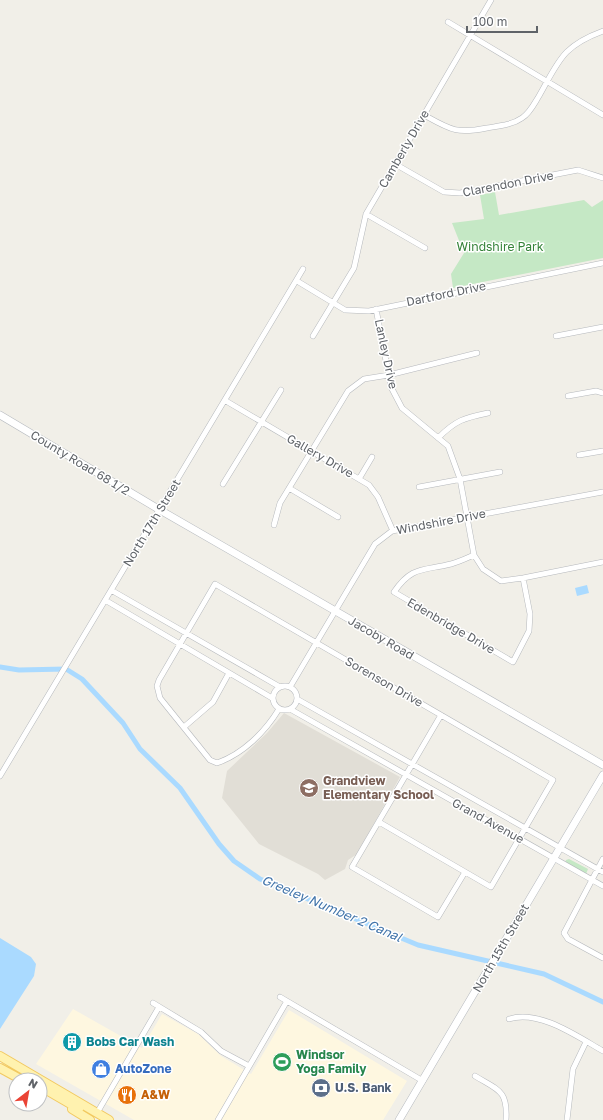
<svg xmlns="http://www.w3.org/2000/svg" width="603" height="1120" font-family="'Golos Text',sans-serif">
<style>
.commercial{fill:#fef7e0}
.education{fill:#e1ded6}
.green{fill:#c5e8c5}
.water{fill:#aadaff}
.lines{fill:none;stroke-linecap:round;stroke-linejoin:round}
.canal{stroke:#aadaff;stroke-width:5}
.street-casing{stroke:#b5b8bc;stroke-width:6}
.secondary-casing{stroke:#b6babf;stroke-width:8}
.primary-casing{stroke:#f2c960;stroke-width:10}
.street{stroke:#fff;stroke-width:5}
.secondary{stroke:#fff;stroke-width:7}
.primary{stroke:#fff2af;stroke-width:8}
.labels{text-anchor:middle;stroke-width:3;stroke-linejoin:round;paint-order:stroke}
.street-label{font-size:12px;fill:#5f6368;stroke:#fff}
.park-label{font-size:12px;fill:#348238;stroke:#fff}
.education-label{font-size:12px;font-weight:bold;fill:#785e54;stroke:#fff;text-anchor:start}
.culture-label{font-size:12px;font-weight:bold;fill:#0d838f;stroke:#fff;text-anchor:start}
.leisure-label{font-size:12px;font-weight:bold;fill:#27864d;stroke:#fff;text-anchor:start}
.shop-label{font-size:12px;font-weight:bold;fill:#366cbe;stroke:#fff;text-anchor:start}
.service-label{font-size:12px;font-weight:bold;fill:#4e5e75;stroke:#fff;text-anchor:start}
.food-label{font-size:12px;font-weight:bold;fill:#c56008;stroke:#fff;text-anchor:start}
.water-label{font-size:13px;font-style:italic;fill:#4174aa;stroke:#fff}
</style>
<rect width="100%" height="100%" fill="#f1efe8"/>
<path class="commercial" d="M73,1009L142,1048L162,1014L198,1034L221,1056L251,1074L289,1010L407,1081L383,1120H134L36,1064Z"/>
<path class="education" d="M284,713L400,777L357,854L348,860L345,869L325,880L318,874L259,844L222,798L227,771L267,733Z"/>
<path class="green" d="M495,192L499,215L584,200L592,207L603,200V258L453,288L451,274L464,253L452,223L484,219L480,195Z
M569,859L588,869L586,874L565,863L566,860Z"/>
<path class="water" d="M587,585L589,593L577,596L575,588Z
M0,938L31,957L36,964L34,976L0,1029Z"/>
<g class="lines">
<path class="canal" d="M0,667L19,670L66,669L82,679L123,723L140,749L180,788L219,844L234,861L260,879L418,945L544,974L603,1002"/>
<defs>
<path id="street" d="M448,22L603,115
M424,115C451,130 456,134 487,128C499,126 512,125 522,118C530,113 534,104 539,96C559,61 562,46 603,31
M395,164L444,192L460,193L578,170L603,178
M366,214L425,248
M297,281L345,310L369,311L603,263
M376,309L391,387L402,408L448,446L460,479L474,555L483,569L501,581L523,578L603,562
M313,336L354,268L366,214L491,0
M556,336L603,327
M568,396L596,391L603,393
M226,401L369,485L378,497L393,531
M438,438C456,420 464,418 488,413
M579,455L603,451
M359,479L372,457
M223,484L281,390
M419,487L500,472
M289,488L338,517
M274,525L280,503L348,391L364,379L389,375L477,353
M474,555C467,558 459,562 451,564C422,571 412,566 394,592L513,662L529,631L530,614L523,578
M111,590L280,687
M105,600L272,698
M273 698a12 12 0 1 1 24 0a12 12 0 1 1-24 0Z
M290,687L375,544L392,531L603,492
M297,699L603,872
M279,709C265,732 243,754 217,763L210,760L160,698L157,686L159,680L215,584L553,780L491,887L379,822
M290,709L603,886
M441,715L352,867L438,917L465,872
M184,727L213,702L229,673
M0,776L303,269
M603,859L564,933L568,939L603,958
M280,997L423,1081
M153,1003L201,1032L221,1051L249,1066
M509,1019C539,1009 578,1037 603,1051
M475,1076C498,1090 508,1090 506,1120
M97,1113L159,1007
M218,1120L287,1001
M567,1120L573,1069L586,1042"/>
<path id="secondary" d="M0,415L160,510L603,765
M399,1120L603,775"/>
<path id="primary" d="M0,1056L109,1120
M0,1068L22,1080
M40,1089L48,1091L79,1109
M72,1109L90,1120"/>
</defs>
<use href="#street" class="street-casing"/>
<use href="#secondary" class="secondary-casing"/>
<use href="#primary" class="primary-casing"/>
<use href="#street" class="street"/>
<use href="#secondary" class="secondary"/>
<use href="#primary" class="primary"/>
</g>
<defs>
<symbol id="school-disc" viewBox="-11 -11 22 22"><circle r="9.5" fill="#8d6e63" stroke="#fff"/><path d="M0-5L7-2L0 1L-7-2ZM-4 1L0 2.5L4 1V4Q0 6-4 4Z" fill="#fff"/></symbol>
<symbol id="building-disc" viewBox="-11 -11 22 22"><circle r="9.5" fill="#0f9aa8" stroke="#fff"/><path d="M-4-6H4V6H1V3H-1V6H-4ZM-2.5-4.3h1.7v1.8h-1.7ZM.8-4.3h1.7v1.8H.8ZM-2.5-1h1.7V.8h-1.7ZM.8-1h1.7V.8H.8Z" fill="#fff"/></symbol>
<symbol id="stadium-disc" viewBox="-11 -11 22 22"><circle r="9.5" fill="#2e9e5b" stroke="#fff"/><path d="M0-5a6.5 5 0 1 0 0 10a6.5 5 0 1 0 0-10ZM-3.5-1.8h7v3.6h-7Z" fill="#fff"/></symbol>
<symbol id="shop-disc" viewBox="-11 -11 22 22"><circle r="9.5" fill="#3f7fe0" stroke="#fff"/><path d="M-5-2.5h2.3a2.7 3.5 0 0 1 5.4 0H5L5.5 6h-11ZM-1.5-2.5h3a1.5 2.3 0 0 0-3 0Z" fill="#fff"/></symbol>
<symbol id="bank-disc" viewBox="-11 -11 22 22"><circle r="9.5" fill="#5c6f8a" stroke="#fff"/><path d="M-6-4H6V4H-6ZM0-2.3a2.3 2.3 0 1 0 0 4.6a2.3 2.3 0 1 0 0-4.6Z" fill="#fff"/></symbol>
<symbol id="restaurant-disc" viewBox="-11 -11 22 22"><circle r="9.5" fill="#e8710a" stroke="#fff"/><path d="M-5-6h1v4h1v-4h1v4h1v-4h1v5L-1.5 .5V6h-2V.5L-5-1ZM5-6V6H3V1.5H1.5Q1.5-4 5-6Z" fill="#fff"/></symbol>
</defs>
<g fill-rule="evenodd">
<use href="#school-disc" x="298" y="777" width="22" height="22"/>
<use href="#building-disc" x="61" y="1031" width="22" height="22"/>
<use href="#stadium-disc" x="271" y="1051" width="22" height="22"/>
<use href="#shop-disc" x="90" y="1058" width="22" height="22"/>
<use href="#bank-disc" x="310" y="1077" width="22" height="22"/>
<use href="#restaurant-disc" x="116" y="1084" width="22" height="22"/>
</g>
<g class="labels">
<g class="street-label">
<text transform="translate(404 149) rotate(-60)" y="4">Camberly Drive</text>
<text transform="translate(508 184) rotate(-11)" y="4">Clarendon Drive</text>
<text transform="translate(446 294) rotate(-12)" y="4">Dartford Drive</text>
<text transform="translate(386 354) rotate(78)" y="4">Lanley Drive</text>
<text transform="translate(320 456) rotate(30)" y="4">Gallery Drive</text>
<text transform="translate(80 463) rotate(31)" y="4">County Road 68 1/2</text>
<text transform="translate(441 522) rotate(-11)" y="4">Windshire Drive</text>
<text transform="translate(152 523) rotate(-59)" y="4">North 17th Street</text>
<text transform="translate(451 626) rotate(30)" y="4">Edenbridge Drive</text>
<text transform="translate(381 638) rotate(30)" y="4">Jacoby Road</text>
<text transform="translate(384 682) rotate(30)" y="4">Sorenson Drive</text>
<text transform="translate(488 821) rotate(29)" y="4">Grand Avenue</text>
<text transform="translate(501 948) rotate(-60)" y="4">North 15th Street</text>
</g>
<g class="park-label">
<text x="500" y="251">Windshire Park</text>
</g>
<g class="education-label">
<text x="323" y="785">Grandview<tspan x="323" dy="14">Elementary School</tspan></text>
</g>
<g class="culture-label">
<text x="86" y="1046">Bobs Car Wash</text>
</g>
<g class="leisure-label">
<text x="296" y="1059">Windsor<tspan x="296" dy="14">Yoga Family</tspan></text>
</g>
<g class="shop-label">
<text x="115" y="1073">AutoZone</text>
</g>
<g class="service-label">
<text x="335" y="1092">U.S. Bank</text>
</g>
<g class="food-label">
<text x="141" y="1099">A&amp;W</text>
</g>
<g class="water-label">
<text transform="translate(332 908) rotate(23)" y="5">Greeley Number 2 Canal</text>
</g>
</g>
<g transform="translate(28 1092) rotate(31)"><circle r="19" fill="#ffffff" stroke="#bfc1c3"/>
<path d="M0-3L7 15L0 10L-7 15Z" fill="#ea4335"/>
<text y="-6" font-size="11" font-weight="bold" text-anchor="middle" fill="#5f6368">N</text>
</g>
<path d="M467 26v6h70v-6" fill="none" stroke="#5f6368" stroke-width="2"/>
<text x="473" y="26" font-size="12" fill="#5f6368" stroke="#ffffff" stroke-width="3" paint-order="stroke">100 m</text>
</svg>
